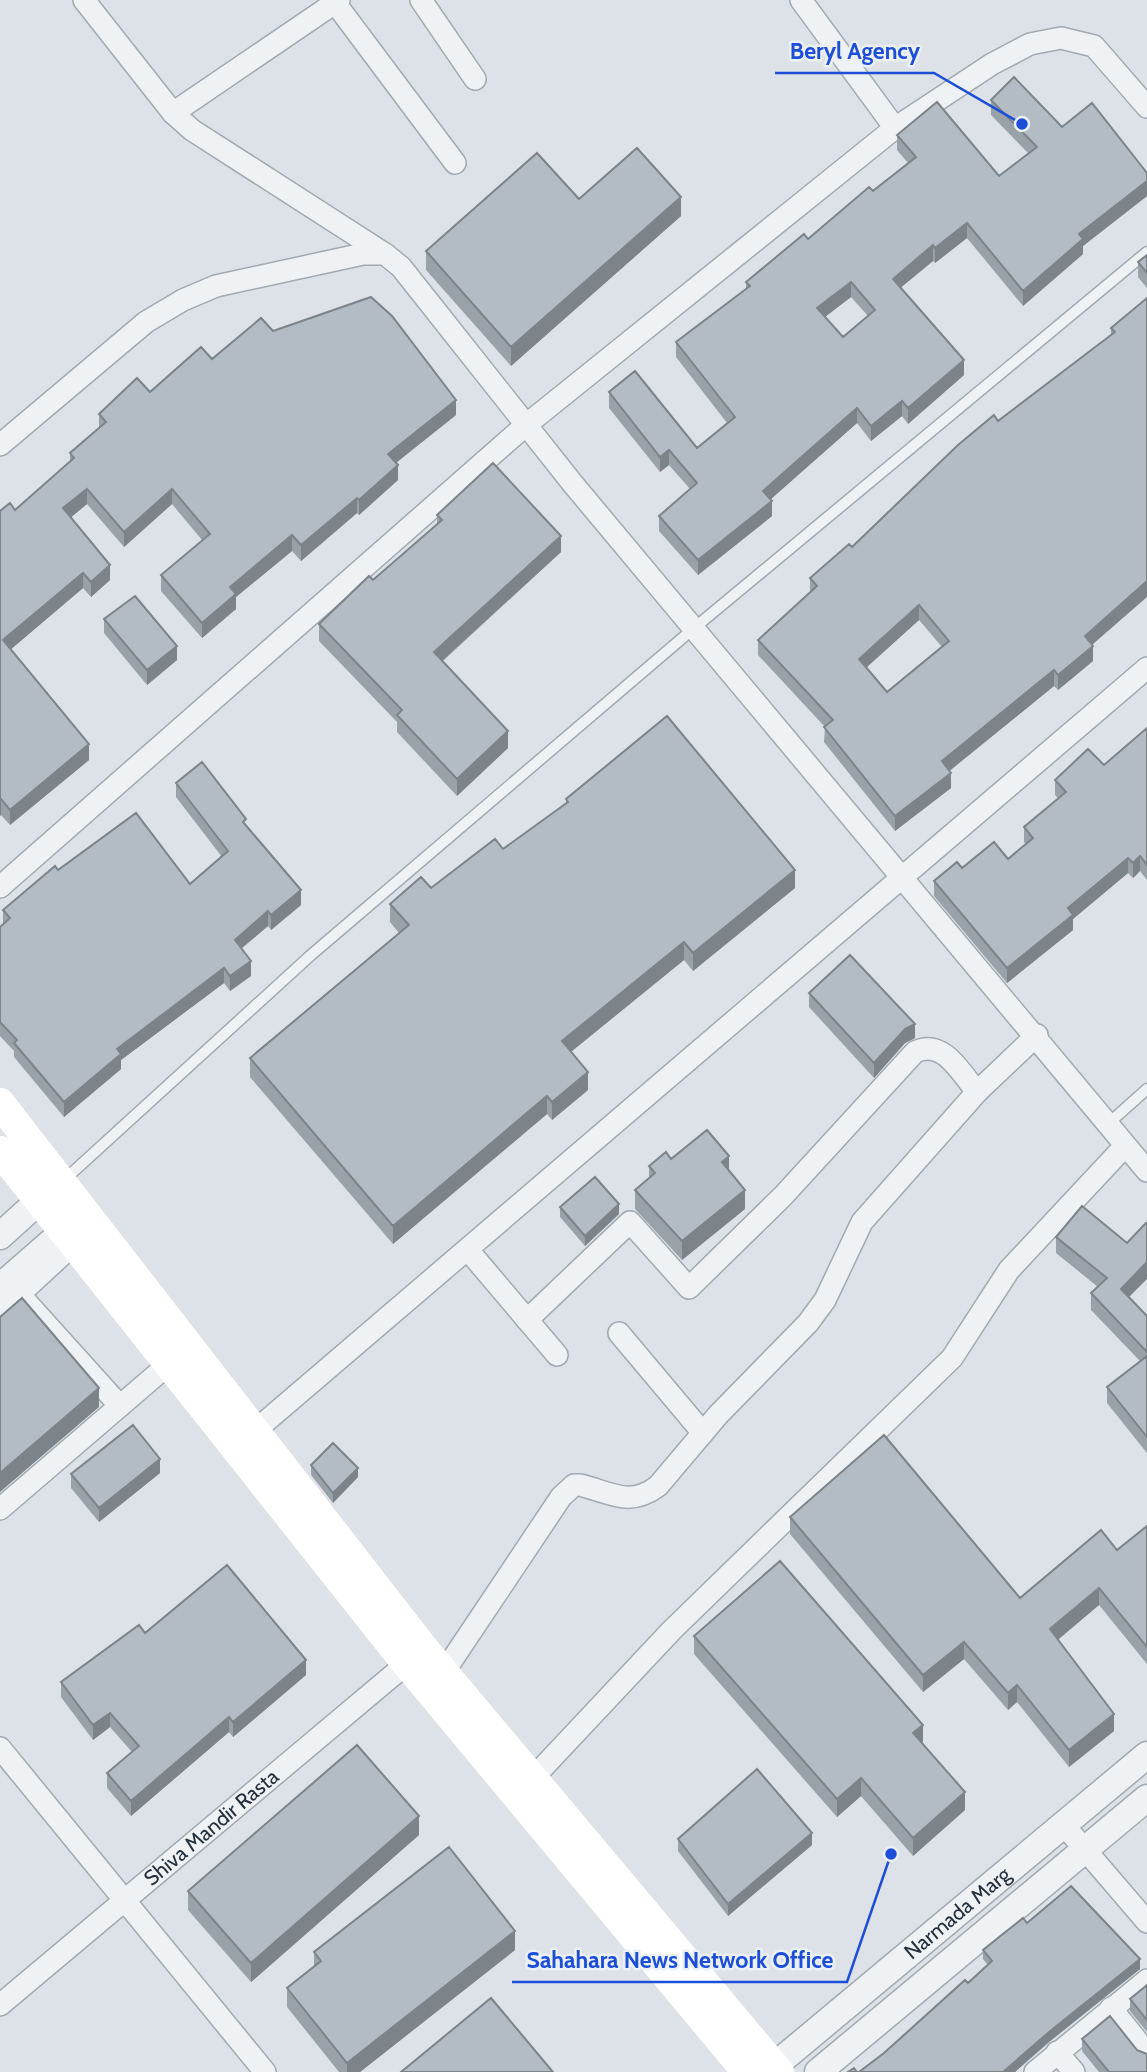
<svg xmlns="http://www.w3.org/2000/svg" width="1147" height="2072" font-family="Cabin,sans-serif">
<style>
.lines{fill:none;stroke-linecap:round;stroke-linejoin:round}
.service-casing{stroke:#a1aab1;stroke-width:13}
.minor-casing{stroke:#a1aab1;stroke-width:24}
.tertiary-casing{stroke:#a1aab1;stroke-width:29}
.service{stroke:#eff2f5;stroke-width:10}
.minor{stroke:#eff2f5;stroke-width:21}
.tertiary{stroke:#eff2f5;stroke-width:26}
.secondary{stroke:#fff;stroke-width:30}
.wall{fill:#9aa2a9;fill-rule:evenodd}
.shaded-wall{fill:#7d8489}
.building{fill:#b3bcc4;stroke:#7d8489;stroke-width:2;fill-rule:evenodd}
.labels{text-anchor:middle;stroke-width:5;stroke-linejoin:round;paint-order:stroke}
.street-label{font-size:21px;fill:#25323d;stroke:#ebf0f5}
.leader{fill:none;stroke:#1d4ed8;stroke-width:2.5}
.callout-dot{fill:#1d4ed8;stroke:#ebf0f5;stroke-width:2.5}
.callout-label{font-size:23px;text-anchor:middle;font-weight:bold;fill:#1d4ed8;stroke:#ebf0f5;stroke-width:5;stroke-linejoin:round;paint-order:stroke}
</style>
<rect width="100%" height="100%" fill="#dce2e7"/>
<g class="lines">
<defs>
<path id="service" d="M1109,1123L1147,1089
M63,1181L311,955L693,629L1147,252"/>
<g id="minor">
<path d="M84,0L173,113L192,130L385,254"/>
<path d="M333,0L455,163"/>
<path d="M421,0L475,79"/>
<path d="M801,0L895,128"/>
<path d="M173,113L339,0"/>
<path d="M0,445L146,322L183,300L216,286L363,254H385L401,267L573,484L1147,1171"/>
<path d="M0,887L526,425L895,128L992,64L1030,44L1061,38L1094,46L1147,107"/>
<path d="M468,1250L557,1355"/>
<path d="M20,1295L120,1406"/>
<path d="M0,1312L75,1243"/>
<path d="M527,1320L630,1222L689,1288L783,1196L915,1052C943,1038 961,1073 977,1092"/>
<path d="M619,1333L703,1433"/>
<path d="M244,1440L1147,668"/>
<path d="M0,1509L170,1363"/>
<path d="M444,1672L561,1497L574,1485H580C610,1492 629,1508 658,1486L718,1415L808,1323L825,1300L862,1222L977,1092L1037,1035"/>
<path d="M0,1748L265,2072"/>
<path d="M533,1778L672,1630L952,1358L1009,1270L1125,1146"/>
<path d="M1063,1824L1147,1922"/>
<path id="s1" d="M0,2005L417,1655"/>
<path d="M1111,2008L1147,2053"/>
<path d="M1057,2052L1074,2072"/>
<path d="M1035,2072L1147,1980"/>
</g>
<g id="tertiary">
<path d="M0,1236L53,1188"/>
<path d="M0,1287L79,1218"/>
<path id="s2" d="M767,2072L1147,1755"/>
<path d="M818,2072L1147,1798"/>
</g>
</defs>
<use href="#service" class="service-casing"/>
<use href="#minor" class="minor-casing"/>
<use href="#tertiary" class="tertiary-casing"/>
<use href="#service" class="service"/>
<use href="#minor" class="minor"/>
<use href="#tertiary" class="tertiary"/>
<path class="secondary" d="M0,1103L424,1649L779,2072
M0,1151L402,1658L747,2072"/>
</g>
<path class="wall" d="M991,100L1062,127L1147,173V196L1083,246V254L1023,306L967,238L935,263L933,261L900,288L964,375L908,424L902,416L871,441L857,423L771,499L772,516L698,575L659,531V516L690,489L669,465L660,472L609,408V392L697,448L727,423L676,357V342L746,289V282L808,239L908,163L897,150V135L999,176L1028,153L991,115ZM851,297L868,316L843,337L825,317Z
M681,216L511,366L426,270V251Z
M1147,255V288L1138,277V262Z
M1147,298L1092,645L1093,661L1058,690L1054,686L949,771L951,788L895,831L824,742L825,727L758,655V640L810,592V578L852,547L998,421L1111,335V328ZM919,620L942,647L887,692L866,668Z
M273,331L456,415L396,463L398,480L359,515L357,513L301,561L292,551L236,597V609L202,638L161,591V575L202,540L172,504L124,547L87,504L71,517L110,580L91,597L83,588L11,649L89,760L10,825L1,815L0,816L15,510L70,462V453L99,428V414L150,392L212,359Z
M437,515L561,552L443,661L508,748L457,796L397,732V722L319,641V624L373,580L437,524Z
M104,619L177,660L147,685L104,633Z
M1147,728V880L1140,871L1133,878L1128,873L1073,919V930L1007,983L934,896V881L962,868L1008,859L1026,844L1024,842V827L1058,798L1055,795V780L1104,765Z
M176,783L246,825L301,905L271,930L268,926L241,948L251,976L230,991L224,983L121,1060V1069L64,1117L14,1057V1051L0,1036V927L3,924V910L58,870L190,884L222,857L176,797Z
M566,799L795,888L693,971L684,960L571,1052L588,1090L552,1120L547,1114L393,1244L250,1077V1058L399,933L390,922V904L431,888L503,849L566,803Z
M809,993L915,1038L905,1043L874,1078L809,1007Z
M671,1159L729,1170L745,1209L682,1260L635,1209V1190L649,1178V1166Z
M1082,1206L1129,1297L1147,1316V1453L1107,1403V1387L1140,1361L1091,1310V1293L1098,1287L1056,1253V1237Z
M560,1207L619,1214L585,1246L560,1217Z
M311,1465L358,1477L333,1503L311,1475Z
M160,1473L99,1522L71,1488V1474Z
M790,1517L1020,1598L1117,1550L1147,1526V1664L1099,1605L1058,1640L1114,1731L1069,1767L1017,1702L1008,1710L964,1659L923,1692L790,1534Z
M145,1633L306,1675L233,1737L229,1732L131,1816L107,1788V1773L132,1752L110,1727L93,1740L61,1697V1682Z
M694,1636L965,1810L913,1856L861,1796L837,1817L694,1654Z
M419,1835L251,1982L188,1910V1891Z
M678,1839L812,1845L728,1916L678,1851Z
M1027,1923L1140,1969L1049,2042L1015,2072H859L884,2053L988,1965L983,1959V1950Z
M515,1950L360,2072H339L287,2007V1988L314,1967V1952Z
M1147,1985V2032L1130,2011V1999Z
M1082,2039L1137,2050L1147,2072H1099L1082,2051Z"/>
<path class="shaded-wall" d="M1147,181V196L1083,246V254L1023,306V291L1079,234Z
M681,197V216L511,366V347Z
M967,223V238L935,263V248Z
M933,245V261L893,294V279Z
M851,282V297L817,323V308Z
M964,360V375L908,424V408Z
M456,400V415L388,469V454Z
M902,401V416L871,441V426Z
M857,408V423L763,506V491Z
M669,450V465L660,472V457Z
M398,465V480L359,515V500Z
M87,489V504L63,524V508Z
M172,489V504L124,547V532Z
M357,498V513L301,561V545Z
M772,501V516L698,575V560Z
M292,535V551L236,597V609L202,638V623L230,587Z
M561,536V552L434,668V652Z
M110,565V580L91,597V582Z
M83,573V588L3,656V640Z
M1147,581V597L1085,651V636Z
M919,605V620L859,674V659Z
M177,646V660L147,685V670Z
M1093,646V661L1058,690V675Z
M1054,670V686L942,777V761Z
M508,731V748L457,796V779Z
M89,744V760L10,825V810Z
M951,773V788L895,831V816Z
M1,799V815L0,816V800Z
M1140,856V871L1133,878V863Z
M1128,858V873L1073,919V930L1007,983V968L1068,908Z
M795,870V888L693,971V953Z
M301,890V905L271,930V915Z
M268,911V926L235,954V940Z
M684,942V960L562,1059V1041Z
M251,961V976L230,991V976Z
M224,968V983L121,1060V1069L64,1117V1102L117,1049Z
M915,1024V1038L905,1043L874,1078V1063L905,1029Z
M588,1072V1090L552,1120V1102Z
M547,1096V1114L393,1244V1226Z
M729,1156V1175L722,1162Z
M745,1190V1209L682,1260V1241Z
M619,1204V1214L585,1246V1236Z
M1147,1262V1279L1121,1305V1289Z
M99,1388V1407L0,1492V1473Z
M160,1459V1473L99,1522V1508Z
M358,1468V1477L333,1503V1493Z
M1099,1588V1605L1050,1646V1629Z
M964,1642V1659L923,1692V1675Z
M306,1660V1675L233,1737V1722Z
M1017,1685V1702L1008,1710V1693Z
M110,1713V1727L93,1740V1725Z
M1114,1714V1731L1069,1767V1750Z
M229,1717V1732L131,1816V1801Z
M923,1725V1743L913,1733Z
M861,1778V1796L837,1817V1799Z
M965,1792V1810L913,1856V1838Z
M419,1816V1835L251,1982V1963Z
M812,1833V1845L728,1916V1904Z
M515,1931V1950L360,2072H347V2063Z
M1140,1959V1969L1049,2042L1015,2072H1003L1049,2032Z"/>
<path class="building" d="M1014,77L1062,127L1092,103L1147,173V181L1079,234L1083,239L1023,291L967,223L935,248L933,245L893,279L964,360L908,408L902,401L871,426L857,408L763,491L772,501L698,560L659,516L697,483L669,450L660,457L609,392L635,371L697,448L735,417L676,342L750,286L746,282L804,234L808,239L869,187L873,191L916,157L897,135L937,102L999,176L1037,147L991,100ZM851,282L875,310L843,337L817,308Z
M637,148L681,197L511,347L426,251L537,153L579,199Z
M1147,255V273L1138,262Z
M371,297L392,316L456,400L388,454L398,465L359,500L357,498L301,545L292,535L230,587L236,594L202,623L161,575L210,534L172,489L124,532L87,489L63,508L110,565L91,582L83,573L3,640L89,744L10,810L1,799L0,800V511L10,503L15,510L74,458L70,453L106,422L99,414L137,378L150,392L201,347L212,359L261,318L273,331Z
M1147,298V581L1085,636L1093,646L1058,675L1054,670L942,761L951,773L895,816L824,727L833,720L758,640L817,586L810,578L849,544L852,547L958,445L994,415L998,421L1115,332L1111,328ZM919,605L949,641L887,692L859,659Z
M493,463L561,536L434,652L508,731L457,779L397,715L402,710L319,624L369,576L373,580L442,520L437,515Z
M135,596L177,646L147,670L104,619Z
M667,716L795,870L693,953L684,942L562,1041L588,1072L552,1102L547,1096L393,1226L250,1058L409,925L390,904L421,877L431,888L495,839L503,849L568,802L566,799Z
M1147,728V865L1140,856L1133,863L1128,858L1068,908L1073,915L1007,968L934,881L957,862L962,868L994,842L1008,859L1033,838L1024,827L1066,792L1055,780L1088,749L1104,765Z
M202,762L246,819L243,822L301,890L271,915L268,911L235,940L251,961L230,976L224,968L117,1049L121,1054L64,1102L14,1043L17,1040L0,1022V927L10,918L3,910L55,866L58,870L136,813L190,884L228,851L176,783Z
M850,955L915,1024L905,1029L874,1063L809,993Z
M707,1130L729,1156L722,1162L745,1190L682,1241L635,1190L655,1173L649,1166L666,1152L671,1159Z
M595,1177L619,1204L585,1236L560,1207Z
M1082,1206L1127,1243L1146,1223L1147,1224V1262L1121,1289L1147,1316V1352L1091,1293L1107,1278L1056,1237Z
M22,1298L99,1388L0,1473V1317Z
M1147,1356V1437L1107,1387Z
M133,1425L160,1459L99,1508L71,1474Z
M884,1435L1020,1598L1101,1530L1117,1550L1147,1526V1647L1099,1588L1050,1629L1114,1714L1069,1750L1017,1685L1008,1693L964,1642L923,1675L790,1517Z
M333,1443L358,1468L333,1493L311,1465Z
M780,1561L923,1725L913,1733L965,1792L913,1838L861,1778L837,1799L694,1636Z
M227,1565L306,1660L233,1722L229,1717L131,1801L107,1773L139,1746L110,1713L93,1725L61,1682L139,1625L145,1633Z
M357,1745L419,1816L251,1963L188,1891Z
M757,1769L812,1833L728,1904L678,1839Z
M449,1847L515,1931L347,2063L287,1988L321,1961L314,1952Z
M1071,1886L1140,1959L1049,2032L1003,2072H859L884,2053L965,1980L968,1983L992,1961L983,1950L1023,1918L1027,1923Z
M1147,1985V2020L1130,1999Z
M491,1998L553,2072H401Z
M1110,2016L1137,2050L1147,2054V2072H1109L1082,2039Z
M854,2068L857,2072H848Z"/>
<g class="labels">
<g class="street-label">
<text dy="7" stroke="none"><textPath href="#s1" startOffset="276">Shiva Mandir Rasta</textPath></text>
<text dy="7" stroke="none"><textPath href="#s2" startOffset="248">Narmada Marg</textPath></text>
</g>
</g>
<path class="leader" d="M1022 124L934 73H775M891 1854L847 1982H512"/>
<g class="callout-dot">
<circle cx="1022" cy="124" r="7"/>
<circle cx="891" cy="1854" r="7"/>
</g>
<g class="callout-label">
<text x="855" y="59">Beryl Agency</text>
<text x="680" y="1968">Sahahara News Network Office</text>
</g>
</svg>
